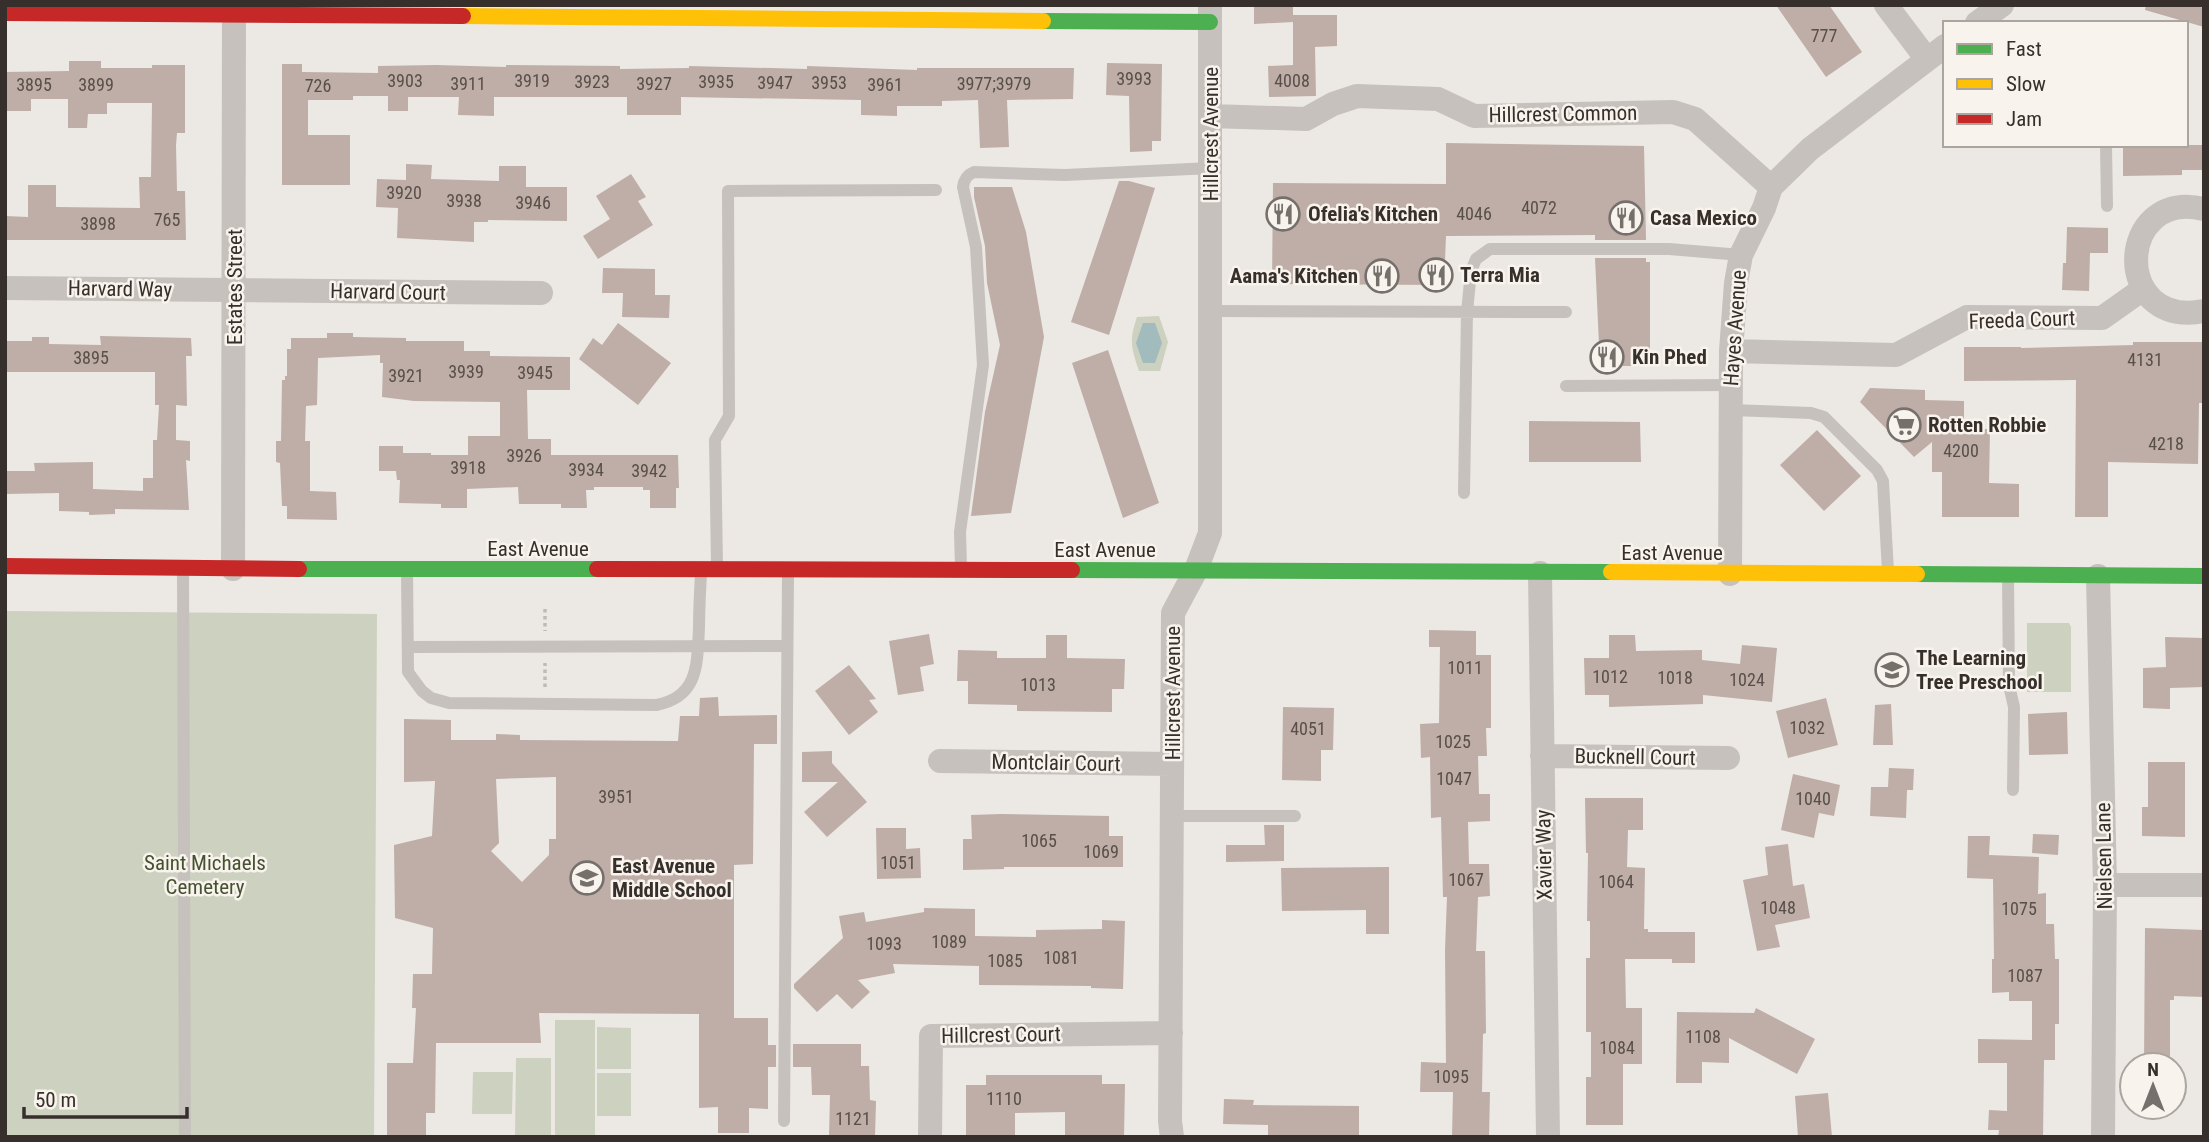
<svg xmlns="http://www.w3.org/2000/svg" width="2209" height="1142" font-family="'Roboto Condensed',sans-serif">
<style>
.green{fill:#cdd1bf}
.water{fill:#a2bbbc}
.building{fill:#beaea7;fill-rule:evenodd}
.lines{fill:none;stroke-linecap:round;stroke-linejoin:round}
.path{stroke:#bfbab5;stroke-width:3.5;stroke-dasharray:3.5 3.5;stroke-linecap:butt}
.lane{stroke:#c6c1bd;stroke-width:12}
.street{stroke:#c6c1bd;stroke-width:24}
.fast{stroke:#4caf50;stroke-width:16}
.slow{stroke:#ffc107;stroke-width:16}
.jam{stroke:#c62828;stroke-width:16}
.labels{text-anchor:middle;stroke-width:5;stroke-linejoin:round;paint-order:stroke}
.number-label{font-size:18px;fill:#594f4a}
.street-label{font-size:21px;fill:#372f2b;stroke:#f8f3ec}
.poi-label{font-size:21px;font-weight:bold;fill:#372f2b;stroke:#f8f3ec;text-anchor:start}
.park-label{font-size:21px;fill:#455231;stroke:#f8f3ec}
</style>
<rect width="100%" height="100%" fill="#ece8e4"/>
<path class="green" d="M1159,316L1168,342L1160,371H1139C1131,347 1129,341 1137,317Z
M5,611L377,614L374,1137H5Z
M2027,623H2069L2071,627V692H2027Z
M555,1020H595V1137H555Z
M597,1027L631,1028V1069H597Z
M516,1058H551V1137H515Z
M473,1072H513L512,1114H472Z
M597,1073H631V1116H597Z"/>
<path class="water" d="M1143,323H1155L1162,343L1155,363H1143L1136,343Z"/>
<path class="building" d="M1254,5H1293V15H1337V46L1315,47L1316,96L1269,97L1268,66L1293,65V22L1254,24Z
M1776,5H1829L1862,52L1826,77Z
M2146,5H2193L2204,8V27L2145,10Z
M69,61H101V68H152V65H185V133H177L176,145L177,191H185L186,240H5V216L28,217V185H56V207L140,208L139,177H151L152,103H107V114H88L87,128H68V99H31V111H5V72L69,71Z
M1107,63L1162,64L1161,141H1152V151L1130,152L1129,96L1106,95Z
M282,64H302V72L378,73V66L436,65L506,67V65L620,66V69L689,68V66L807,69V66L917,70V68H1074L1073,99L1007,100L1009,147L980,148L978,100L942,101V106H897V116L861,115V100L681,97V115H627V97H494V116L458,115L459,97H408V111H388V96H353V100H308V135H350V185H282Z
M1446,143L1644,146L1646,240H1595V235L1446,236L1444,285L1272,284L1273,183L1446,184Z
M2134,145H2204V170H2182V175L2123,176V148H2134Z
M406,164L432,165L431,179L499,181V166H526V187H567V221L488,220V222H474V242L397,238L398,208L376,207L377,179L406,180Z
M631,174L646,197L638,201L653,225L598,259L583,236L610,219L596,196Z
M1119,181H1129L1155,188L1109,335L1071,322Z
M974,187H1012L1026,232L1044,337L1011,513L971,516L985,412L1000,345L987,283L985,246L974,197Z
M2067,227L2108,228V253H2090L2089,291L2062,290L2063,263H2066Z
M1595,258H1646V262H1650V366H1600Z
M603,268L655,269V295H670L669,318L622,317L623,293H602Z
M618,323L671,363L638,405L579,359L593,338L602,345Z
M327,333H353V337L406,338V341H464V351H490V356L570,357V390H527L528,439H551V455H678L679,488H676V508H650V490H643V487H594V490H586L587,508H561V504H519L518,487L467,489V508H441V504L399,503L400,480H397L396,471H379V446H403V453H431V455H468V436H500V402L414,401L382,397L383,363H380V355L318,358L317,405L306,406L305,441H310V491L336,492L337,520L287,519V506H282L280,463L276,462V441H281L282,380H285V376H287V349H291V338H327Z
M100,336L191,338L192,356H186L187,406L176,405V440L190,441V461L186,460L189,510L115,509V514L89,515V512L59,511V493L5,494V471H35L34,463L93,462V489L143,491V478H153V440H157L159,405H155V372H5V341H32V337H49V344L101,345Z
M2133,342H2204V403H2199L2198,464L2108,462V517H2075L2076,380L1964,381V347H2021V348L2133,345Z
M1108,350L1159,503L1123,518L1072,363Z
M1870,388L1925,390V400L1964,401V429H1990L1989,483L2019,484V517H1942V472H1932V442L1914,457L1860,402Z
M1529,421L1640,422L1641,462H1529Z
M1817,430L1861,476L1824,511L1780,465Z
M1429,630L1476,631V655H1491V728H1486L1487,756H1478L1479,794H1490V821L1468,822L1469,864H1489L1490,896L1478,897L1476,951H1485L1486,1033L1483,1034L1482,1092H1490L1489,1137H1452L1453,1092H1420L1421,1062L1446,1063L1445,950L1447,897H1443L1441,817L1431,818L1430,757L1421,758L1420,724L1439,723L1440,647H1429Z
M929,634L934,664L920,667L924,691L898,695L889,641Z
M1046,635H1067V658L1125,659L1124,689H1112V712L1017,711V705L968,704V681H957L958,650L997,651V658H1046Z
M1609,635H1635L1636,651L1702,650V660L1740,664L1742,645L1777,648L1772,702L1703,695V704L1609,707V695H1585L1584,658H1609Z
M2165,637L2204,638V687L2170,688V709L2143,708V668L2166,667Z
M849,665L876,699L869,700L878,712L849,735L815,691Z
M718,697L719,716L777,715V744H754L753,864L734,865V1018H768V1045H776V1067H768V1109L749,1108V1133H718V1107L699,1108V1014L539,1013L541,1043H436L435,1113H426V1137H387V1063H413L416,1008H412L413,974H432L433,928L395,918L394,845L432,836L435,781L404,782V719L451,720V740H496V734L520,735V740L678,741L680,716H699L700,698ZM556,777V839H549V855L522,882L491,851L499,843L496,779Z
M1826,698L1838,745L1788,758L1776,711Z
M1891,704L1893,745H1873L1875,705Z
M1283,707L1334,708L1333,750H1321V781L1282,780Z
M2067,712L2068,754L2029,755L2028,714Z
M832,751V763L867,802L827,837L804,812L838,782H802V752Z
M2148,762H2185V837L2142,836V807H2148Z
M1889,768L1914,769L1913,790H1907L1906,818L1870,816L1871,787H1888Z
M1793,774L1840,785L1834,816L1819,813L1814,838L1781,830Z
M1585,798H1643V830H1628L1627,867L1645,868L1644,929H1648V932H1695V963H1672V959H1625L1626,1008H1642V1064H1623V1125H1586V1077H1591V1032H1586V958H1590V921H1587L1588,853H1586Z
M1001,814L1109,816V836H1123V867H1004V869L963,870V839H972L971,815Z
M1264,825H1284V861L1226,862V845H1265Z
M876,828H906V849L920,848L921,878L877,879Z
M2033,834L2059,835L2058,855L2032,853Z
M1968,836H1990L1989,855L2039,857L2038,894L2046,893V924H2054L2055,959H2059V1024H2055V1060H2044L2043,1137H1998L1999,1130H1988L1989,1110L2007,1111V1063H1978V1039L2032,1040V1001H2009V992L1992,993V959H1994L1993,879L1967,878Z
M1788,844L1793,886L1804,884L1810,918L1775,925L1780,947L1757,951L1743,880L1768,875L1765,847Z
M1389,867V934H1366V910L1282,911L1281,868Z
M924,908L975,909V936L1036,937V930L1102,929V920L1125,921L1123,989L1091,988V986L979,985V966L893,964L895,973L858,980L870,992L852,1009L837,994L817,1012L794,988V984L843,938L839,916L864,912L866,922L924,912Z
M2145,928L2204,930V997L2174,996V1000H2170V1065H2144Z
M1756,1008L1815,1039L1797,1074L1729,1038V1063L1702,1062V1083H1676L1677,1012L1754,1013Z
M793,1044H861V1066H869L870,1100L876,1101L875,1137H829L830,1095H812L811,1067H793Z
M986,1075H1102V1084H1125L1124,1137H1065V1112L1015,1113V1137H966V1085H986Z
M1828,1093L1832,1137H1798L1795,1096Z
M1224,1099L1254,1100L1253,1105L1359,1106V1136L1268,1137V1125L1223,1124Z"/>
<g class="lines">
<path class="path" d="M545,609V631
M545,687V663"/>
<path class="lane" d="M2106,145L2107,206
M1211,311L1566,312
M1566,386L1731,385
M1731,410L1811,413L1824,417L1877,470L1883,481L1888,572
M1464,493L1467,312L1471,271L1476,259L1490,249H1669L1741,255
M717,566L715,440L729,416L728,191L936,190
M961,567L960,532L983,365L976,247L963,187C964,179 967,175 974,172L1065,175L1211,168
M183,569L185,1137
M407,570L408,672L422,691L431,698L449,703L656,705C699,697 697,664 699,628C699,610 700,592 701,573
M2008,576L2009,685L2014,707L2013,790
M408,647L787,646
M1172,816H1295
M784,1121L788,572"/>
<path class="street" d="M1886,5L1926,58
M1977,23L2002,5
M1211,116L1306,119L1333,104L1357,96L1438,99L1474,116L1673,112L1695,119L1771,187
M2204,209C2116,188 2111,329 2204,311
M5,288L541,293
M1731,351L1896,355L1967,317L2102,318L2143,289
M233,569L234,5
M1540,573L1548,1137
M1730,574L1731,351L1736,283L1741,255L1764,208L1771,187L1810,149L1945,46
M2098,576L2105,885L2103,1137
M1542,756L1728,758
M940,761L1172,764
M2105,885H2204
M930,1137L931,1036L1171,1033
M1172,1137L1170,1121L1173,613L1196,570L1210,533V8"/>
<path class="fast" d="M1043,21L1210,22
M299,569H597
M1072,570L1611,572
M1917,574L2204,576"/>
<path class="slow" d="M463,16L1043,21
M1611,572L1917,574"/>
<path class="jam" d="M5,13L463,16
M5,566L299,569
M597,569L1072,570"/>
</g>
<defs>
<symbol id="restaurant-ring" viewBox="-11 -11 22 22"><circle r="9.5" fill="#f8f3ec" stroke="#76706c" stroke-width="1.5"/><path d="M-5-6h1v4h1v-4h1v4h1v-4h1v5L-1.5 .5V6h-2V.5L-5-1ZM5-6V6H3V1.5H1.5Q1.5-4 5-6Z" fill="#76706c"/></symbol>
<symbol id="supermarket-ring" viewBox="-11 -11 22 22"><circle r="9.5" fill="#f8f3ec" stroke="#76706c" stroke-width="1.5"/><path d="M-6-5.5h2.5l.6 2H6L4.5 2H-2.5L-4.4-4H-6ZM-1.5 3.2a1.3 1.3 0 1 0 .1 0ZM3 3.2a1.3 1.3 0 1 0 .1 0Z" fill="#76706c"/></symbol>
<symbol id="school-ring" viewBox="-11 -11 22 22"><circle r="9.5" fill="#f8f3ec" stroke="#76706c" stroke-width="1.5"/><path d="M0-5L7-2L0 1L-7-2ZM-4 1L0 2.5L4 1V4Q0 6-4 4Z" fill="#76706c"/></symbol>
</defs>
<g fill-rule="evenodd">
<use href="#restaurant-ring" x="1264" y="195" width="38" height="38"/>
<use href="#restaurant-ring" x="1607" y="199" width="38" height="38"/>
<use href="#restaurant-ring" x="1417" y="256" width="38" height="38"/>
<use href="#restaurant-ring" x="1363" y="257" width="38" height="38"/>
<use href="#restaurant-ring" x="1588" y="338" width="38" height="38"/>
<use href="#supermarket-ring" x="1885" y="406" width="38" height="38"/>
<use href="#school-ring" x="1873" y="651" width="38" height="38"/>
<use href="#school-ring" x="568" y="859" width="38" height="38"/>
</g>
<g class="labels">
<g class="number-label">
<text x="1824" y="42">777</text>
<text x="1134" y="85">3993</text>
<text x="405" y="87">3903</text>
<text x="532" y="87">3919</text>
<text x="1292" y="87">4008</text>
<text x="592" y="88">3923</text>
<text x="716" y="88">3935</text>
<text x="775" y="89">3947</text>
<text x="829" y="89">3953</text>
<text x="468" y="90">3911</text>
<text x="654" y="90">3927</text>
<text x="994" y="90">3977;3979</text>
<text x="34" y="91">3895</text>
<text x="96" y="91">3899</text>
<text x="885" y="91">3961</text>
<text x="318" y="92">726</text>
<text x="404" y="199">3920</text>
<text x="464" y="207">3938</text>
<text x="533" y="209">3946</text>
<text x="1539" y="214">4072</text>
<text x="1474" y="220">4046</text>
<text x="167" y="226">765</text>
<text x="98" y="230">3898</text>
<text x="91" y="364">3895</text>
<text x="2145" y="366">4131</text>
<text x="466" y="378">3939</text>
<text x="535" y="379">3945</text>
<text x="406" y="382">3921</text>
<text x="2166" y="450">4218</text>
<text x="1961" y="457">4200</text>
<text x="524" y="462">3926</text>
<text x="468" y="474">3918</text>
<text x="586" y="476">3934</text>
<text x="649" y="477">3942</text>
<text x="1465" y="674">1011</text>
<text x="1610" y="683">1012</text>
<text x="1675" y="684">1018</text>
<text x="1747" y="686">1024</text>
<text x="1038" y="691">1013</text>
<text x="1807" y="734">1032</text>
<text x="1308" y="735">4051</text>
<text x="1453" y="748">1025</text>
<text x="1454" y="785">1047</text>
<text x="616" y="803">3951</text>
<text x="1813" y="805">1040</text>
<text x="1039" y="847">1065</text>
<text x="1101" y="858">1069</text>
<text x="898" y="869">1051</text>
<text x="1466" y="886">1067</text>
<text x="1616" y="888">1064</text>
<text x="1778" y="914">1048</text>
<text x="2019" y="915">1075</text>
<text x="949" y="948">1089</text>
<text x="884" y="950">1093</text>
<text x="1061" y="964">1081</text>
<text x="1005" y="967">1085</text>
<text x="2025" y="982">1087</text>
<text x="1703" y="1043">1108</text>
<text x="1617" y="1054">1084</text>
<text x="1451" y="1083">1095</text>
<text x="1004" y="1105">1110</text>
<text x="853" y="1125">1121</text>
</g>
<g class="street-label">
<text transform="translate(1563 114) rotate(-1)" y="7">Hillcrest Common</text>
<text transform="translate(1211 134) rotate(-90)" y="7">Hillcrest Avenue</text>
<text transform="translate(235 287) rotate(-90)" y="7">Estates Street</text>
<text transform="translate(120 289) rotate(1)" y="7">Harvard Way</text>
<text transform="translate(388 292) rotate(1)" y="7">Harvard Court</text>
<text transform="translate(2022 320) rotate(-2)" y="7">Freeda Court</text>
<text transform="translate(1735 328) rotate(-86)" y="7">Hayes Avenue</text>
<text x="538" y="556">East Avenue</text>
<text x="1105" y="557">East Avenue</text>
<text x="1672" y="560">East Avenue</text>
<text transform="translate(1173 693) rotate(-90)" y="7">Hillcrest Avenue</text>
<text transform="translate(1635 757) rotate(1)" y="7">Bucknell Court</text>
<text transform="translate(1056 763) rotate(1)" y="7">Montclair Court</text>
<text transform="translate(1544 855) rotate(-91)" y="7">Xavier Way</text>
<text transform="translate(2104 856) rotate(-91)" y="7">Nielsen Lane</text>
<text transform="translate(1001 1035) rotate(-1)" y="7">Hillcrest Court</text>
</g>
<g class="poi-label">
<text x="1308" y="221">Ofelia's Kitchen</text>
<text x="1650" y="225">Casa Mexico</text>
<text x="1460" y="282">Terra Mia</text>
<text x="1358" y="283" text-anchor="end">Aama's Kitchen</text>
<text x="1632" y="364">Kin Phed</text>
<text x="1928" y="432">Rotten Robbie</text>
<text x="1916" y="665">The Learning<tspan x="1916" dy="24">Tree Preschool</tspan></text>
<text x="612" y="873">East Avenue<tspan x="612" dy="24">Middle School</tspan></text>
</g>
<g class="park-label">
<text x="205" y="870">Saint Michaels<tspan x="205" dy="24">Cemetery</tspan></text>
</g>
</g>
<rect width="2209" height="1142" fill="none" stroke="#372f2b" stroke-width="14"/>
<rect x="1943" y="21" width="245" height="126" fill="#f8f3ec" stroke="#aba59f" stroke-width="2"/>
<rect x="1957" y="44" width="35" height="10" fill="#4caf50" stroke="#aba59f" stroke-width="2"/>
<text x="2006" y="56" font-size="21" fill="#372f2b">Fast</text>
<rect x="1957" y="79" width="35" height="10" fill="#ffc107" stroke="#aba59f" stroke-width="2"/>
<text x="2006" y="91" font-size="21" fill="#372f2b">Slow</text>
<rect x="1957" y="114" width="35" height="10" fill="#c62828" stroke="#aba59f" stroke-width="2"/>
<text x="2006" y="126" font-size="21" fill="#372f2b">Jam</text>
<g transform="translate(2153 1086)"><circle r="33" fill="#f8f3ec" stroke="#aba59f" stroke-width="2"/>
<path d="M0-5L12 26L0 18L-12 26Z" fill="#76706c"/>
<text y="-10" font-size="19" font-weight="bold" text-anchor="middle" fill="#372f2b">N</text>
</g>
<path d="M24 1107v10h163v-10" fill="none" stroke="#372f2b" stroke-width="3.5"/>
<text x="35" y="1107" font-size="21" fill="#372f2b" stroke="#f8f3ec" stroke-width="5" paint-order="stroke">50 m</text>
</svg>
